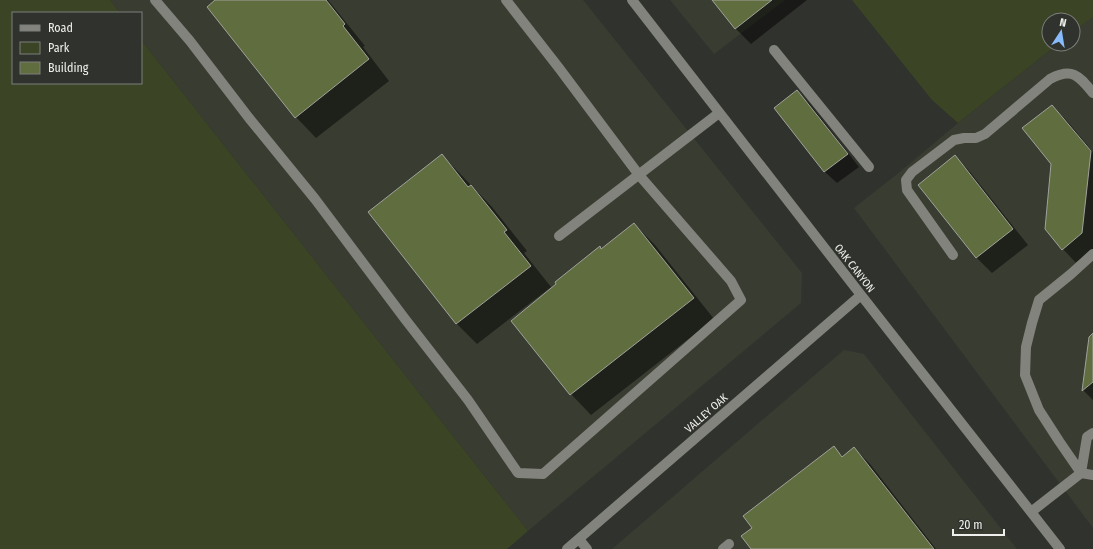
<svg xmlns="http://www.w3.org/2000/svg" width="1093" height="549" font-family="'Fira Sans Condensed',sans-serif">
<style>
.built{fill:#393c31}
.green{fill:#3b4424}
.shadow{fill:#0007}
.building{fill:#606d3f;stroke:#a0a29b}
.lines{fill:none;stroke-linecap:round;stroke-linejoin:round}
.minor{stroke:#81837c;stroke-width:10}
.labels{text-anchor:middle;stroke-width:4;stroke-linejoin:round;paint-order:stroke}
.street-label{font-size:11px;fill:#eff0ed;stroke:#30322d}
</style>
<rect width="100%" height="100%" fill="#30322d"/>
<path class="built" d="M110,0H583L802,273L801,303L528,531L141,40V13H120Z
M670,0H785L714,54Z
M1093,17V528L854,208L901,171L958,123L1058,44H1073V32Z
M844,350L864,354L1017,549H612Z"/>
<path class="green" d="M0,0H110L120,13H13V83H141V40L528,531L507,549H0Z
M852,0H1093V17L1073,32V20H1049V44H1058L958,123L932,100Z"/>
<path class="shadow" d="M217,0H328L365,46L363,47L389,81L316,138L296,117Z
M713,0H807L751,44L735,28Z
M797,92L809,103L859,167L837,183L825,172L776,108Z
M1052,106L1067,121L1093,152V252L1078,265L1063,249L1046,229L1052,164Z
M442,155L492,207L527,251L524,253L551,287L477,344L457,324L369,212Z
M955,156L970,172L1028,245L992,273L977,258L919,186Z
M634,224L655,245L714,319L591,415L571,394L602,250Z
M1093,335V400L1083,390L1089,337Z
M834,448L843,457L854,448L870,464L936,549H752L754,528Z"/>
<path class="building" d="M215,0H326L345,24L343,26L369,59L295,118L207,7Z
M712,0H772L735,29Z
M797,90L848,154L824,172L774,108Z
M1052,105L1091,151L1082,233L1062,250L1045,229L1051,164L1022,128Z
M442,154L468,187L471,185L507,230L504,232L531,266L456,324L368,212Z
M955,155L1013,229L976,258L918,185Z
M634,223L694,298L570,395L511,321L556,284L555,282L600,246L601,249Z
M1093,333V382L1082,391L1089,337Z
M834,446L842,457L854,447L934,549H751L741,536L752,528L743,516Z"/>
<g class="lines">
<path class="minor" d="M155,0L190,41L249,118L315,199L405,319L468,400L518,473L543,474L741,300L731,281L639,175L559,68L506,0
M632,0L861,295L1060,549
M774,50L869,167
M559,236L719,113
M1093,254L1071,274L1039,300L1032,323L1026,347L1025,375L1039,410L1059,441L1081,473L1093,475
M953,255L907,190L906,180L912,172L954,140L964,138H976L985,134L1050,79C1073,67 1079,76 1093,93
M1031,512L1081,473L1087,437L1093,433
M579,539L587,549
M567,549L861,295
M723,549L729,544"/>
</g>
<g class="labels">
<g class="street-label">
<text transform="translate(855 268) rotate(52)" y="4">OAK CANYON</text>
<text transform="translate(706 413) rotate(-41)" y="4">VALLEY OAK</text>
</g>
</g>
<rect x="12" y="12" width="130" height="72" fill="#30322d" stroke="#7c7e7a"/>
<rect x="20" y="25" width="20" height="6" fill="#81837c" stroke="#7c7e7a"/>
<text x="48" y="32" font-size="12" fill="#eff0ed">Road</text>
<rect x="20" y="42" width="20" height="12" fill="#3b4424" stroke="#7c7e7a"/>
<text x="48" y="52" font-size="12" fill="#eff0ed">Park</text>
<rect x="20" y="62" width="20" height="12" fill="#606d3f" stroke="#7c7e7a"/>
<text x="48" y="72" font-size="12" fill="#eff0ed">Building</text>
<g transform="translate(1061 32) rotate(12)"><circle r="19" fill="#30322d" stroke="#7c7e7a"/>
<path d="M0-3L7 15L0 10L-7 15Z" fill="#88bbfc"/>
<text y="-6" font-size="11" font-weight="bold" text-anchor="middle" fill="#eff0ed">N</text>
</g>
<path d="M953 529v6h51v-6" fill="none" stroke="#eff0ed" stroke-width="2"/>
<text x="959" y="529" font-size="12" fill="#eff0ed" stroke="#30322d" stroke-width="3" paint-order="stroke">20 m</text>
</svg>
